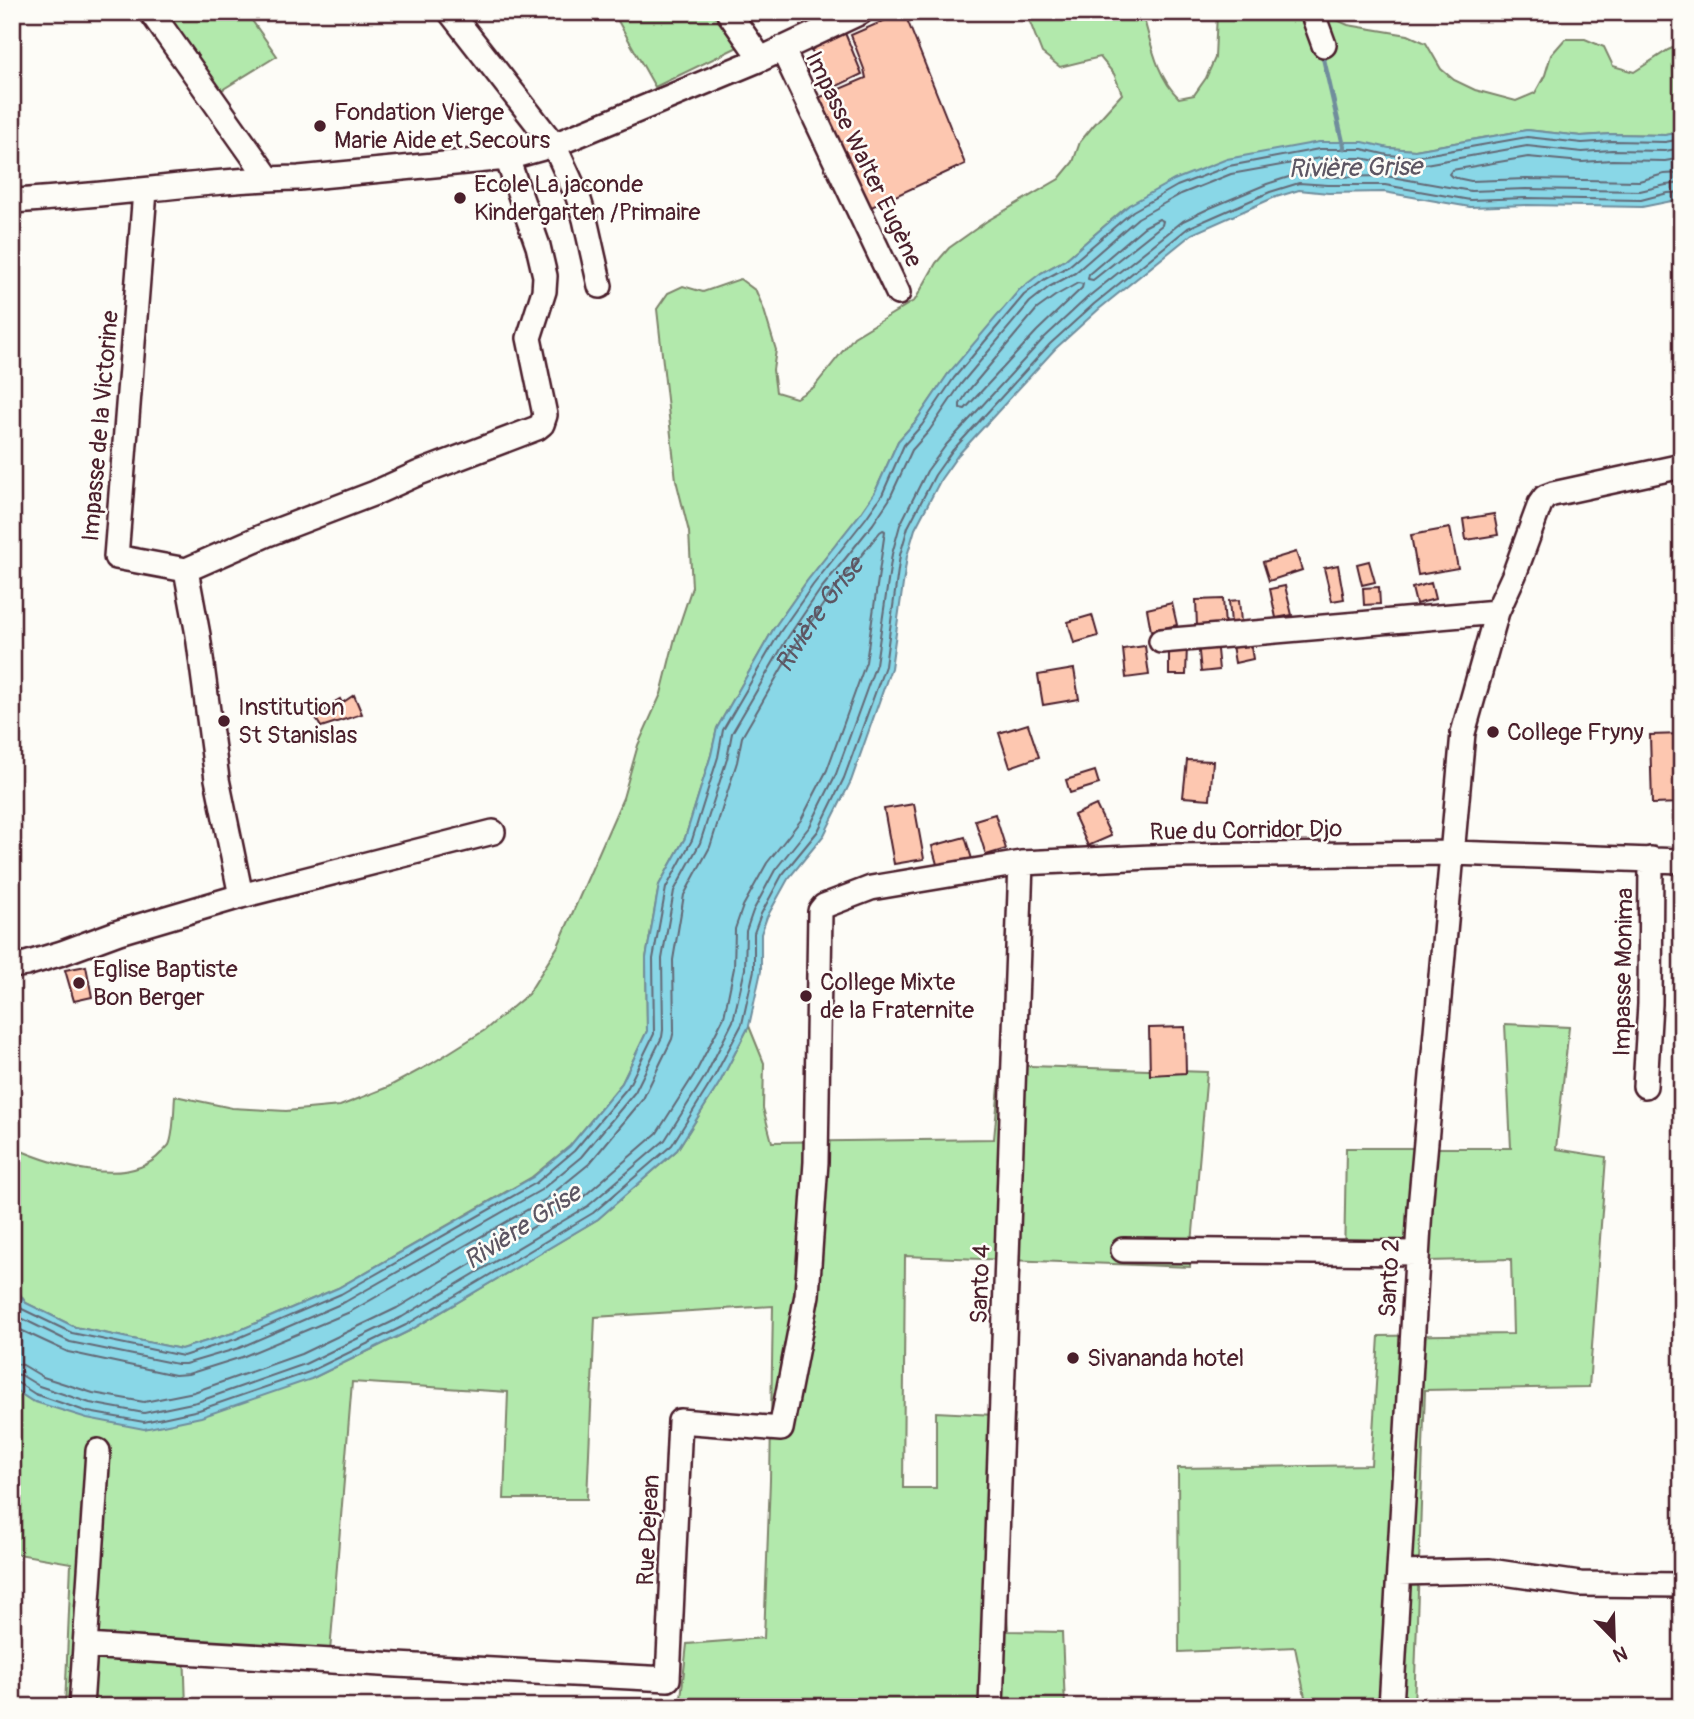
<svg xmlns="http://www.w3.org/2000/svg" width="1694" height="1719" font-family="Pangolin,sans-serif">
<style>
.green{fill:#b2e9ac;stroke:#7e846c;stroke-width:2}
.water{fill:#89d7e7;stroke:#708d9c;stroke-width:2}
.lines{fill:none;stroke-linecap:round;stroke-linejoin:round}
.shore{stroke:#636976;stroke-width:2}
.stream{stroke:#708d9c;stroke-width:5}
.building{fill:#fdc7b0;stroke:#4a1f2b;stroke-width:2}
.minor-casing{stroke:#4a1f2b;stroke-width:28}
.minor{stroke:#fdfcf7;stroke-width:23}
.poi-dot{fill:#4a1f2b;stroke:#fdfcf7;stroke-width:2.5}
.labels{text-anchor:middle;stroke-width:5;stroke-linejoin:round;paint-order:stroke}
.poi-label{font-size:24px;fill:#4a1f2b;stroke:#fdfcf7;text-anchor:start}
.street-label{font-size:24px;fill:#4a1f2b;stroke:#fdfcf7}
.water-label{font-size:26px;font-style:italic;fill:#5d5663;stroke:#fdfcf7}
</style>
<rect width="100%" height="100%" fill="#fdfcf7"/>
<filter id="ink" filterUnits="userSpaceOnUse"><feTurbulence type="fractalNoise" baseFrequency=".0143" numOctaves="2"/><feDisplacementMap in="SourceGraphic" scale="14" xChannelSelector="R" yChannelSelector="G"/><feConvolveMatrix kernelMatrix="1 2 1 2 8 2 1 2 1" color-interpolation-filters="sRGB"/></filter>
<g filter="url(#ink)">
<path class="green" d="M161,12H246L277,56L217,93Z
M613,12H728L744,44L655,87Z
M1026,12H1142C1151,42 1156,76 1179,98L1194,95L1206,78L1215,58L1217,12H1326L1328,16L1348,25L1408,35L1426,43L1441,69L1454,80L1475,90L1516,101L1535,93L1545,75L1551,55L1565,39H1585L1604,47L1613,66L1634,72L1668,50L1682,44V132L1665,135L1611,134L1581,136L1527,130L1415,150L1389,148L1129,205L1065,260L1041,273L948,374L916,421L898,441L875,492L860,514L807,581L774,628L717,728L711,755L685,838L659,885L646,958L647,1031L622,1083L570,1146L532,1177L338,1288L233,1333L181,1349L75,1327L26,1303L12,1283V1147C51,1164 128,1190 161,1153C162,1153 168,1146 169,1145C174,1135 174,1108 175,1096L232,1108L286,1111L340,1106L388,1087L431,1064L485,1030L528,994L558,946L623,798L638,745L661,694L675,638L692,587L689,532L676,480L657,309L668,293L683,286L703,292L740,279L756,291L764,310L776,350L773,370L776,392L796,398L814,387L854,337L915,300L936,263L949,248L987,221L1059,179L1073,162L1080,142L1093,126L1122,94L1114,74L1100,57L1060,67L1042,53Z
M1505,1024L1569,1027L1556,1149L1606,1157L1589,1387L1425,1390L1414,1707H1307L1295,1647L1179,1652L1178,1468L1371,1465L1379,1336L1513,1334L1511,1259L1344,1263L1346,1148H1511Z
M749,1026L764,1063L763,1108L772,1142L994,1139L1001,1065L1207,1072L1190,1267L905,1256L903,1488H936V1412L1015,1416L1003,1543L1008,1631L1062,1632L1065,1707H680L687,1644L764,1638L770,1480L773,1306L595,1317L587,1499H504L508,1392L352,1382L330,1652L184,1647L186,1707H65L71,1563L12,1553V1388L32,1401L311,1379L409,1331L598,1219L677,1150L720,1082Z"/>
<path class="water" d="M1527,130L1581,136L1611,134L1665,135L1682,132V199L1642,207L1527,205L1470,207L1384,192L1328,193L1299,190L1273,198L1192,234L1099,309L1055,349L958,455L941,479L915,529L907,556L891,668L851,781L824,835L788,879L767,917L761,934V971L749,1026L720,1082L677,1150L598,1219L409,1331L311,1379L201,1417L144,1429L87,1418L32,1401L12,1388V1283L26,1303L75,1327L181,1349L233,1333L338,1288L533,1177L570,1146L622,1083L647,1031L646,958L659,885L685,838L711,755L717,728L774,628L807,581L860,514L875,492L898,441L916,421L948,374L1019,290L1041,273L1065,260L1129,205L1174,180L1227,159L1319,142H1363L1389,148L1415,150Z"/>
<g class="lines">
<g class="shore">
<path d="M1682,158L1665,161L1612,160L1582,162L1528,157L1452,170L1449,174L1452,177L1471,181L1526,179L1639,181L1664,174L1682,173"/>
<path d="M1159,219L1163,221L1162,225L1093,280L1088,279L1089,274L1144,227Z"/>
<path d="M1078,283L1083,284L1082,288L1037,331L965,409L960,408V404L969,390L1037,309L1055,296Z"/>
<path d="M12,1295L22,1309L72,1333L183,1356L236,1339L341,1294L536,1183L574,1151L628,1087L654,1034L653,959L666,888L692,840L718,757L723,730L780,632L813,585L866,518L882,495L904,445L922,425L954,378L1024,295L1045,279L1069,266L1133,211L1177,186L1229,166L1319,149H1362L1388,155L1414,157L1527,137L1582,143L1612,141L1665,142L1682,139"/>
<path d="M12,1311L19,1317L70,1342L177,1364H185L239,1348L345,1302L541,1190L581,1157L635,1092L662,1037L663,1030L662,959L674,891L700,843L727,759L732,733L788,637L820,590L873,524L889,500L912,450L929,431L961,384L1030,302L1049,287L1075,273L1138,218L1181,194L1231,174L1320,158H1361L1387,163L1414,166L1527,146L1582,152L1612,150L1665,151L1682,148"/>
<path id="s1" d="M12,1326L68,1352L175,1375L188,1374L242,1357L350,1312L546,1199L589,1164L643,1099L672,1039L674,1030L673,960L684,895L710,847L737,762L742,737L797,642L829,596L880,532L883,530L885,531L866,662L827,770L801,820L767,863L743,906L735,929L734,968L724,1017L697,1070L657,1133L582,1198L397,1308L301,1354L194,1392L144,1402L93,1393L43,1377L23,1365L12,1363"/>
<path d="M12,1374L21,1375L39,1386L90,1403L144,1413L197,1402L305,1364L402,1317L588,1206L665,1140L706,1075L733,1021L745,969L746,931L753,911L775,870L810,826L836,774L876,664L892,554L900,525L927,471L946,445L1044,338L1088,297L1183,221L1210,208L1267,184L1298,174L1329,177L1386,176L1471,191L1526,189L1640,191L1666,185L1682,183"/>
<path d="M12,1383H18L35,1394L88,1412L144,1422L199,1410L309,1372L406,1325L593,1213L672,1145L713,1079L742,1024L754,970V933L761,914L782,875L818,831L844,778L885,666L900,555L908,527L935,475L952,451L1050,344L1094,304L1188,228L1270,192L1299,183L1328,185H1385L1470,200L1526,198L1641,200L1668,193L1682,192"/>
</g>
<path class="stream" d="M1322,52L1344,148"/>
</g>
<path class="building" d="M904,12L965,164L865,210L811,101L866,78L864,69L851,35Z
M845,33L862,74L829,90L811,49Z
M1494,514L1498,535L1466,540L1463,519Z
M1450,528L1458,568L1418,575L1411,535Z
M1296,552L1302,570L1269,581L1263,562Z
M1369,561L1375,582L1362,585L1357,564Z
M1338,565L1344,599L1332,601L1324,568Z
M1431,583L1435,599L1416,604L1412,588Z
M1285,586L1292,615L1276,618L1270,589Z
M1379,587L1380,604L1364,605L1363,588Z
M1223,599L1225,626L1197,627L1196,600Z
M1239,600L1241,622L1231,623L1229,601Z
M1172,603L1177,625L1151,631L1147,609Z
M1092,615L1098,636L1074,643L1068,622Z
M1216,640L1219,670L1201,672L1198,642Z
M1250,641L1253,659L1235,663L1232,645Z
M1169,645H1187L1186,675H1169Z
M1145,646L1149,675L1126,678L1123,649Z
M1074,669L1079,699L1043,705L1038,675Z
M354,695L362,714L321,727L315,717L328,713L325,709L335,707L333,703L340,699L342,703Z
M1028,724L1039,757L1010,767L999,733Z
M1682,734V803L1652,804L1650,735Z
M1187,760L1213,761L1210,799L1183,797Z
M1095,771L1099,784L1070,793L1066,780Z
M914,804L924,859L894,864L884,809Z
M1096,805L1111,836L1088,846L1074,815Z
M995,814L1006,849L986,855L975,820Z
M965,837L972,859L938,868L932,846Z
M86,966L92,997L74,1001L65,970Z
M1185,1027L1186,1073L1150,1075L1149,1028Z"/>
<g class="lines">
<defs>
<path id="minor" d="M151,12L269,179
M450,12L554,145L578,197L585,219L600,286
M728,12L761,59
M1312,12L1324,45
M782,48L898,293
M145,191L116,557L186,570L268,534L375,493L419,473L537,428L542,424L545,415L529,338L544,291L545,276L538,246L507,158
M12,201C108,196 203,180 299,178L507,158L554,145L761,59L861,12
M186,570L198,635L217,779L241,896
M1161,641L1497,612
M12,966L26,964L62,953L119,932L241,896L493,832
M1645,1086L1650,1004L1651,859
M1123,1250L1417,1253
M1399,1573L1490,1571L1580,1584L1682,1585
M85,1646L397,1665L668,1679L680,1421L781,1429L807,1295L816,1162L820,911L824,906L871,888L1021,863L1173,856L1452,853L1682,861
M81,1707L98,1451
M991,1707L1021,863
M1391,1707L1420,1208L1463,733L1497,612L1514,575L1540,504L1545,497L1553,494L1682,466"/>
</defs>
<use href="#minor" class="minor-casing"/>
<use href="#minor" class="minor"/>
</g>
</g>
<g class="poi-dot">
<circle cx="320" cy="126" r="7"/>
<circle cx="460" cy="198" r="7"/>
<circle cx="224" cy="721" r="7"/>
<circle cx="1493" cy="732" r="7"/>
<circle cx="79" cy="983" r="7"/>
<circle cx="806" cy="996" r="7"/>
<circle cx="1073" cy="1358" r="7"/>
</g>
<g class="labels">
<g class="poi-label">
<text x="334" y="120">Fondation Vierge<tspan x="334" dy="28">Marie Aide et Secours</tspan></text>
<text x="474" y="192">Ecole La jaconde<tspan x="474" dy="28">Kindergarten /Primaire</tspan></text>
<text x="238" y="715">Institution<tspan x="238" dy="28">St Stanislas</tspan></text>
<text x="1507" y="740">College Fryny</text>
<text x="93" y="977">Eglise Baptiste<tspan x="93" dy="28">Bon Berger</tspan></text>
<text x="820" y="990">College Mixte<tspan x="820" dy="28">de la Fraternite</tspan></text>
<text x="1087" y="1366">Sivananda hotel</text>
</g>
<g class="street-label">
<text transform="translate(864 159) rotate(64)" y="8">Impasse Walter Eugène</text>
<text transform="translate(100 426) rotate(-85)" y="8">Impasse de la Victorine</text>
<text transform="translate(1246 830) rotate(-1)" y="8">Rue du Corridor Djo</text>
<text transform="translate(1623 972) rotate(-89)" y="8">Impasse Monima</text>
<text transform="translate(1389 1278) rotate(-87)" y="8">Santo 2</text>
<text transform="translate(980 1284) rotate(-88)" y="8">Santo 4</text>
<text transform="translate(648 1530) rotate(-87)" y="8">Rue Dejean</text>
</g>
<g class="water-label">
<text transform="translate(1355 167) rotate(-1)" y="9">Rivière Grise</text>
<text dy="9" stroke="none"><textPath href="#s1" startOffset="1250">Rivière Grise</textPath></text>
<text transform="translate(522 1226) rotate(-33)" y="9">Rivière Grise</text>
</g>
</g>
<rect width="1694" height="1719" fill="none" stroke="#fdfcf7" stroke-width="42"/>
<rect x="21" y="21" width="1652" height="1677" fill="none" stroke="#4a1f2b" stroke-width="2.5" filter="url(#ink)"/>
<g transform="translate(1614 1639) rotate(157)" stroke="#fdfcf7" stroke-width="5" paint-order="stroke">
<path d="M0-5L12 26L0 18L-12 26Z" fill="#4a1f2b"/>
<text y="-10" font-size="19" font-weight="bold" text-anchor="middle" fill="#4a1f2b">N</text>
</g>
</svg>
